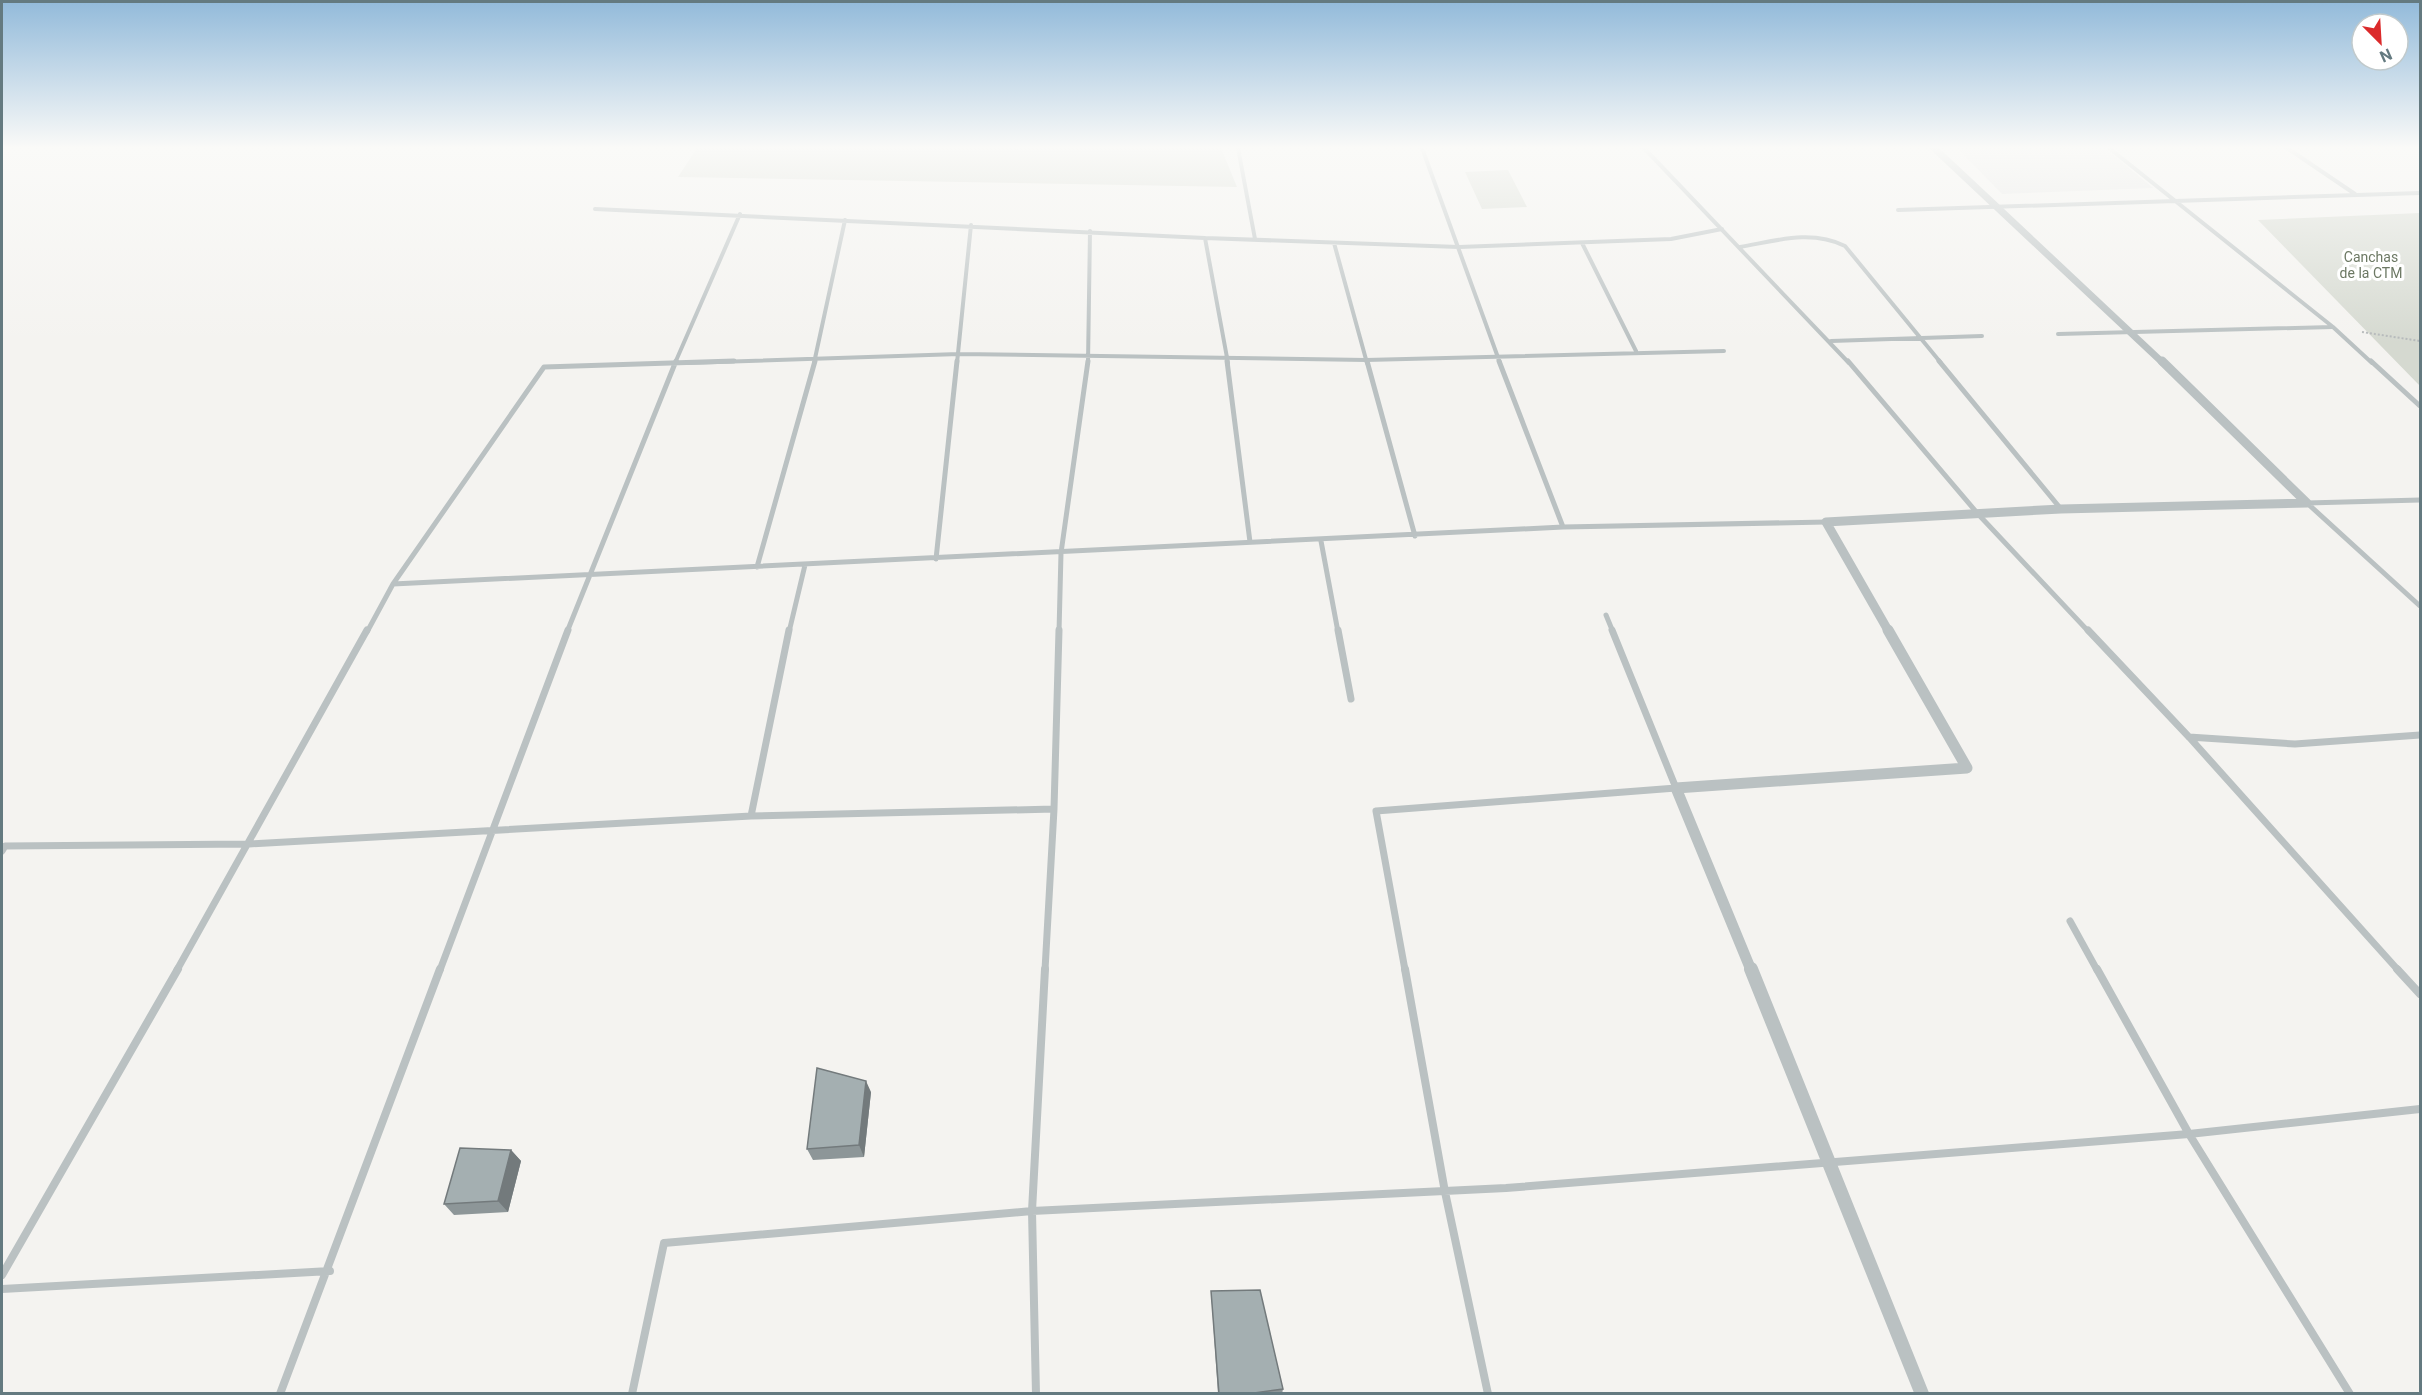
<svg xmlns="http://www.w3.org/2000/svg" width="2422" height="1395" font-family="Roboto,sans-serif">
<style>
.built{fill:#e5e5e4}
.green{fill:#d5d9d0}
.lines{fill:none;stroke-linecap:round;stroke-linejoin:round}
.path{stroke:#b5b9ba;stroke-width:2;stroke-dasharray:2 2;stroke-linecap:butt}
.minor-far3{stroke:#bac1c2;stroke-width:4}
.minor-far2{stroke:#bac1c2;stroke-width:5}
.minor-far1{stroke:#bac1c2;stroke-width:7}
.minor{stroke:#bac1c2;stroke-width:8}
.tertiary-far3{stroke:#bac1c2;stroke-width:7}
.tertiary-far2{stroke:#bac1c2;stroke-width:9}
.tertiary-far1{stroke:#bac1c2;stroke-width:11}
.tertiary{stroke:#bac1c2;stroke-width:14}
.wall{fill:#8d9698}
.shaded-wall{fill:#737a7c}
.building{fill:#a4afb1;stroke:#737a7c;stroke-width:1.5}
.labels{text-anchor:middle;stroke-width:6;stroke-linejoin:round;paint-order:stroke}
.far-park-label{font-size:14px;fill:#6c7863;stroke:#fff}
</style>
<rect width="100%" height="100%" fill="#f4f3f0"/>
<path class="built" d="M1957,148H2105L2153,188L2002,194Z"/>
<path class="green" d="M697,148H1221L1237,187L678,177Z
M1508,170L1527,207L1482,209L1465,172Z
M2420,213V386L2258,220Z"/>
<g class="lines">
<path class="path" d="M2362,332L2420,341"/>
<path class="minor-far3" d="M1238,148L1255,239
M1422,148L1500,363
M1644,148L1849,363
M2109,148L2333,327L2372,363
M2287,148L2355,194
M595,209L1205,238L1459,247L1671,239L1722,229
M1898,210L2420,193
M1205,238L1228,363
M1334,243L1367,363
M1582,243L1636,351
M1740,247C1775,241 1811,229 1845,246L1941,363
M2058,334L2332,327
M1831,341L1982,336
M675,363L740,214
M686,363L959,354L1366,360L1724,351
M814,363L845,220
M957,363L971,225
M1088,363L1090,231"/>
<path class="minor-far2" d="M1227,361L1250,542
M1367,361L1415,536
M1499,361L1563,527
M1848,361L1978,514L2089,632
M1939,361L2061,509
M2371,361L2420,406
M2307,503L2420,606
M2307,503L2420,500
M1321,541L1338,632
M936,559L957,361
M757,567L815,361
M393,584L1563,527L1826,522
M1606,615L1613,632
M367,632L393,584L544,367L734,361
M567,632L676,361
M789,632L805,565
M1059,632L1061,553L1088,361"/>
<path class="minor-far1" d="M1338,630L1351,699
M2088,630L2189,737L2398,970
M2189,737L2295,744L2420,735
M751,816L789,630
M2,851L5,846L249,844L751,816L1054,809
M2070,921L2097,970
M177,970L367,630
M440,970L568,630
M1045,970L1054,809L1059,630
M1405,970L1376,811L1676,788L1612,630"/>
<path class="minor" d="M1405,969L1445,1192L1488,1394
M2097,969L2189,1134L2350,1394
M2397,969L2420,994
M2,1275L178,969
M2,1289L330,1271
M280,1394L440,969
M632,1394L664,1243L1032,1211L1506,1188L2189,1134L2420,1109
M1036,1394L1032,1211L1045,969"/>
<path class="tertiary-far3" d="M1934,148L2163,363"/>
<path class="tertiary-far2" d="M2162,361L2307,503
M1889,632L1826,522L2061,509L2307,503"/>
<path class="tertiary-far1" d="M1751,970L1676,788L1967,768L1888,630"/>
<path class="tertiary" d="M1751,969L1922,1394"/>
</g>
<path class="wall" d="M871,1092L864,1157L813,1160L807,1149Z
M511,1150L521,1161L508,1212L454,1215L444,1204Z
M1211,1291L1283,1389L1282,1394H1218Z"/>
<path class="shaded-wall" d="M866,1081L871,1092L864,1157L859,1145Z
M511,1150L521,1161L508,1212L498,1201Z"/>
<path class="building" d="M817,1068L866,1081L859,1145L807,1149Z
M460,1148L511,1150L498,1201L444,1204Z
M1260,1290L1283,1389L1247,1394H1219L1211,1291Z"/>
<linearGradient id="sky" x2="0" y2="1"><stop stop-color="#92bada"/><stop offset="0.43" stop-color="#fafaf8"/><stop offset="1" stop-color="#fafaf8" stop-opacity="0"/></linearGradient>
<rect width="2422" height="343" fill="url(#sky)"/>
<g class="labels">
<g class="far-park-label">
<text x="2371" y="262">Canchas<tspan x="2371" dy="16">de la CTM</tspan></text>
</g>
</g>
<rect width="2422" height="1395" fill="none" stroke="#647a80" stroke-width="6"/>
<g transform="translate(2380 42) rotate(156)"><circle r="28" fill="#ffffff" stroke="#c1cacc" stroke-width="1.5"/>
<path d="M0-4.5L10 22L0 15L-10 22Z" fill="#db2a2b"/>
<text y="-9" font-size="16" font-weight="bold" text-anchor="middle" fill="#647a80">N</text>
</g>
</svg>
